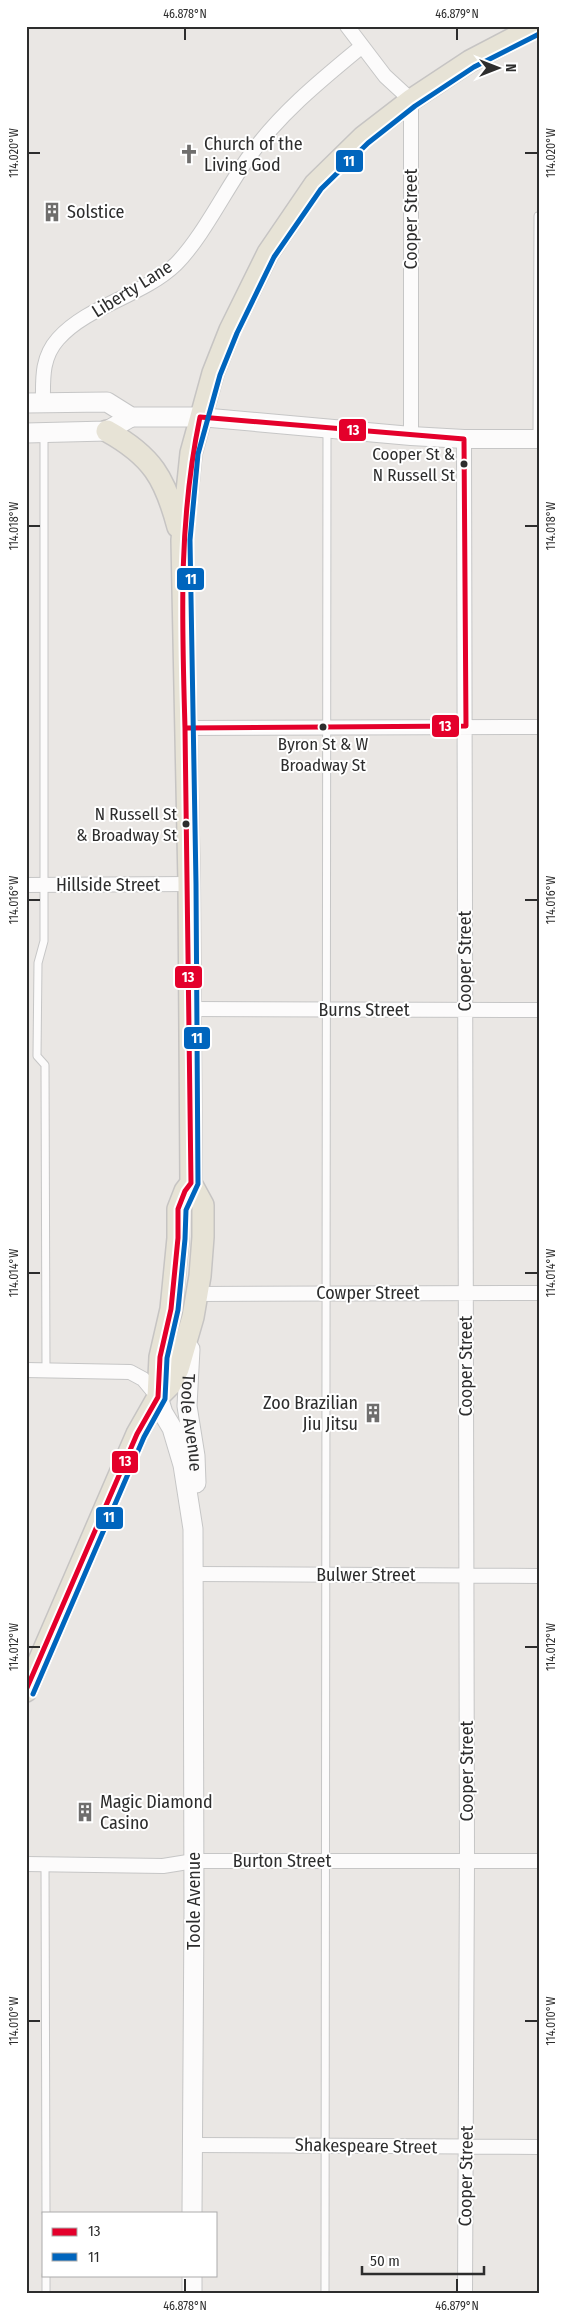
<svg xmlns="http://www.w3.org/2000/svg" width="565" height="2319" font-family="'Fira Sans Condensed',sans-serif">
<style>
.lines{fill:none;stroke-linecap:round;stroke-linejoin:round}
.service-casing{stroke:#c6c6c6;stroke-width:9}
.minor-casing{stroke:#c6c6c6;stroke-width:16}
.tertiary-casing{stroke:#c6c6c6;stroke-width:20}
.secondary-casing{stroke:#c6c6c6;stroke-width:21}
.primary-casing{stroke:#c6c4c3;stroke-width:24}
.service{stroke:#fcfbfb;stroke-width:7}
.minor{stroke:#fcfbfb;stroke-width:14}
.tertiary{stroke:#fcfbfb;stroke-width:18}
.secondary{stroke:#fcfbfb;stroke-width:19}
.primary{stroke:#e7e3d6;stroke-width:21}
.bus-1-casing{stroke:#fff;stroke-width:9}
.bus-2-casing{stroke:#fff;stroke-width:9}
.bus-1{stroke:#e4002b;stroke-width:5}
.bus-2{stroke:#0065bd;stroke-width:5}
.ticks{fill:none;stroke:#2d2d2d;stroke-width:2}
.bus-dot{fill:#2d2d2d;stroke:#fff;stroke-width:2}
.labels{text-anchor:middle;stroke-width:4;stroke-linejoin:round;paint-order:stroke}
.bus-label{font-size:17px;fill:#2d2d2d;stroke:#fff;text-anchor:end}
.poi-label{font-size:18px;fill:#2d2d2d;stroke:#fff;text-anchor:start}
.street-label{font-size:18px;fill:#2d2d2d;stroke:#fff}
.line-badge{stroke:#fff;stroke-width:2}
.badge-label{font-size:14px;text-anchor:middle;font-weight:bold;fill:#fff}
.neatline{fill:none;stroke:#2d2d2d;stroke-width:2}
.ticks-label{font-size:12px;text-anchor:middle;fill:#2d2d2d}
</style>
<rect width="100%" height="100%" fill="#eae7e4"/>
<g class="lines">
<defs>
<path id="service" d="M44,433V941L38,963L37,1056L45,1065L46,1370
M537,439L538,216
M45,1864L46,2213
M46,2275V2293
M325,2293L327,429"/>
<path id="minor" d="M347,26L385,76L411,100V436
M43,403C43,380 41,358 58,339C88,305 143,296 176,264C202,238 226,189 248,158C279,114 321,80 361,47
M464,439L467,1860L465,2293
M185,728L539,727
M26,885L189,884
M190,1009L539,1010
M198,1294L539,1293
M26,1370L130,1372L143,1379L158,1397
M194,1574L539,1576
M26,1864L163,1866L194,1861H539
M192,2145L539,2147"/>
<path id="tertiary" d="M200,417L411,436L464,439H539"/>
<g id="secondary">
<path d="M26,403L107,402L131,417H200"/>
<path d="M26,433L107,431L131,417"/>
<path id="s1" d="M190,1349L187,1406L195,1456L196,1483"/>
<path d="M158,1397L163,1413L172,1428L183,1465L193,1529L194,1911L192,2213"/>
<path d="M192,2275V2293"/>
</g>
<path id="primary" d="M107,431C152,456 165,478 178,527
M158,1397L160,1357L171,1309L178,1238V1209L185,1191L191,1183
M26,1691L137,1434L158,1397L170,1385L178,1369L193,1317L200,1276L203,1237V1205L191,1183L189,884L182,540L191,453L213,373L230,330L268,253L315,184L363,137L411,100L470,61L537,26"/>
</defs>
<use href="#service" class="service-casing"/>
<use href="#minor" class="minor-casing"/>
<use href="#tertiary" class="tertiary-casing"/>
<use href="#secondary" class="secondary-casing"/>
<use href="#primary" class="primary-casing"/>
<use href="#service" class="service"/>
<use href="#minor" class="minor"/>
<use href="#tertiary" class="tertiary"/>
<use href="#secondary" class="secondary"/>
<use href="#primary" class="primary"/>
<defs>
<path id="bus-1" d="M200,417L464,439L466,726L185,728C182,621 178,523 200,417Z
M26,1690L137,1434L158,1397L160,1357L171,1309L178,1238V1209L185,1191L191,1183L185,728"/>
<path id="bus-2" d="M33,1694L144,1437L165,1399L167,1358L178,1310L185,1239L186,1210L198,1184L196,884L190,540L198,454L220,375L237,333L274,257L321,189L368,143L415,106L474,67L539,34"/>
</defs>
<use href="#bus-1" class="bus-1-casing"/>
<use href="#bus-2" class="bus-2-casing"/>
<use href="#bus-1" class="bus-1"/>
<use href="#bus-2" class="bus-2"/>
</g>
<path class="ticks" d="M185,28V40M457,28V40M28,153H40M525,153H538M28,526H40M525,526H538M28,900H40M525,900H538M28,1273H40M525,1273H538M28,1647H40M525,1647H538M28,2021H40M525,2021H538M185,2279V2292M457,2279V2292"/>
<defs>
<symbol id="church-bare" viewBox="-9 -9 18 18"><path d="M-1.2-6h2.4v3.5h3.3v2.4h-3.3V6h-2.4V-.1h-3.3v-2.4h3.3Z" fill="#6f6e6d" stroke="#fff" stroke-width="2.5" paint-order="stroke"/></symbol>
<symbol id="building-bare" viewBox="-9 -9 18 18"><path d="M-4-6H4V6H1V3H-1V6H-4ZM-2.5-4.3h1.7v1.8h-1.7ZM.8-4.3h1.7v1.8H.8ZM-2.5-1h1.7V.8h-1.7ZM.8-1h1.7V.8H.8Z" fill="#6f6e6d" stroke="#fff" stroke-width="2.5" paint-order="stroke"/></symbol>
</defs>
<g fill-rule="evenodd">
<use href="#church-bare" x="175" y="140" width="28" height="28"/>
<use href="#building-bare" x="38" y="198" width="28" height="28"/>
<use href="#building-bare" x="359" y="1399" width="28" height="28"/>
<use href="#building-bare" x="71" y="1798" width="28" height="28"/>
</g>
<g class="bus-dot">
<circle cx="464" cy="464" r="4.5"/>
<circle cx="323" cy="727" r="4.5"/>
<circle cx="186" cy="824" r="4.5"/>
</g>
<g class="labels">
<g class="bus-label">
<text x="455" y="460">Cooper St &amp;<tspan x="455" dy="21">N Russell St</tspan></text>
<text x="323" y="750" text-anchor="middle">Byron St &amp; W<tspan x="323" dy="21">Broadway St</tspan></text>
<text x="177" y="820">N Russell St<tspan x="177" dy="21">&amp; Broadway St</tspan></text>
</g>
<g class="poi-label">
<text x="204" y="150">Church of the<tspan x="204" dy="21">Living God</tspan></text>
<text x="67" y="218">Solstice</text>
<text x="358" y="1409" text-anchor="end">Zoo Brazilian<tspan x="358" dy="21">Jiu Jitsu</tspan></text>
<text x="100" y="1808">Magic Diamond<tspan x="100" dy="21">Casino</tspan></text>
</g>
<g class="street-label">
<text transform="translate(411 219) rotate(-90)" y="6">Cooper Street</text>
<text transform="translate(132 289) rotate(-32)" y="6">Liberty Lane</text>
<text x="108" y="891">Hillside Street</text>
<text transform="translate(465 961) rotate(-90)" y="6">Cooper Street</text>
<text x="364" y="1016">Burns Street</text>
<text x="368" y="1299">Cowper Street</text>
<text transform="translate(466 1366) rotate(-90)" y="6">Cooper Street</text>
<text dy="6" stroke="none"><textPath href="#s1" startOffset="74">Toole Avenue</textPath></text>
<text x="366" y="1581">Bulwer Street</text>
<text transform="translate(467 1771) rotate(-90)" y="6">Cooper Street</text>
<text x="282" y="1867">Burton Street</text>
<text transform="translate(194 1901) rotate(-90)" y="6">Toole Avenue</text>
<text transform="translate(366 2146) rotate(1)" y="6">Shakespeare Street</text>
<text transform="translate(466 2176) rotate(-89)" y="6">Cooper Street</text>
</g>
</g>
<g class="line-badge">
<rect x="335" y="149" width="29" height="24" rx="5" fill="#0065bd"/>
<rect x="338" y="418" width="29" height="24" rx="5" fill="#e4002b"/>
<rect x="176" y="567" width="29" height="24" rx="5" fill="#0065bd"/>
<rect x="431" y="714" width="29" height="24" rx="5" fill="#e4002b"/>
<rect x="174" y="965" width="29" height="24" rx="5" fill="#e4002b"/>
<rect x="183" y="1026" width="28" height="24" rx="5" fill="#0065bd"/>
<rect x="111" y="1450" width="28" height="24" rx="5" fill="#e4002b"/>
<rect x="95" y="1506" width="29" height="24" rx="5" fill="#0065bd"/>
</g>
<g class="badge-label">
<text x="349" y="166">11</text>
<text x="353" y="435">13</text>
<text x="191" y="584">11</text>
<text x="445" y="731">13</text>
<text x="188" y="982">13</text>
<text x="197" y="1043">11</text>
<text x="125" y="1466">13</text>
<text x="109" y="1522">11</text>
</g>
<rect width="565" height="2319" fill="none" stroke="#ffffff" stroke-width="55"/>
<rect x="42" y="2212" width="175" height="65" fill="#ffffff" stroke="#ababab"/>
<rect x="52" y="2228" width="25" height="8" fill="#e4002b" stroke="#ababab"/>
<text x="88" y="2236" font-size="15" fill="#2d2d2d">13</text>
<rect x="52" y="2253" width="25" height="8" fill="#0065bd" stroke="#ababab"/>
<text x="88" y="2262" font-size="15" fill="#2d2d2d">11</text>
<g transform="translate(498 68) rotate(90)" stroke="#ffffff" stroke-width="4" paint-order="stroke">
<path d="M0-4L9 19L0 12L-9 19Z" fill="#2d2d2d"/>
<text y="-8" font-size="14" font-weight="bold" text-anchor="middle" fill="#2d2d2d">N</text>
</g>
<path d="M362 2266v8h122v-8" fill="none" stroke="#2d2d2d" stroke-width="2.5"/>
<text x="370" y="2266" font-size="15" fill="#2d2d2d" stroke="#ffffff" stroke-width="4" paint-order="stroke">50 m</text>
<rect x="28" y="28" width="510" height="2264" class="neatline"/>
<g class="ticks-label">
<text x="185" y="18">46.878°N</text>
<text x="457" y="18">46.879°N</text>
<text transform="translate(551 153) rotate(-90)" y="4">114.020°W</text>
<text transform="translate(14 153) rotate(-90)" y="4">114.020°W</text>
<text transform="translate(14 526) rotate(-90)" y="4">114.018°W</text>
<text transform="translate(551 526) rotate(-90)" y="4">114.018°W</text>
<text transform="translate(14 900) rotate(-90)" y="4">114.016°W</text>
<text transform="translate(551 900) rotate(-90)" y="4">114.016°W</text>
<text transform="translate(551 1273) rotate(-90)" y="4">114.014°W</text>
<text transform="translate(14 1273) rotate(-90)" y="4">114.014°W</text>
<text transform="translate(551 1647) rotate(-90)" y="4">114.012°W</text>
<text transform="translate(14 1647) rotate(-90)" y="4">114.012°W</text>
<text transform="translate(14 2021) rotate(-90)" y="4">114.010°W</text>
<text transform="translate(551 2021) rotate(-90)" y="4">114.010°W</text>
<text x="185" y="2310">46.878°N</text>
<text x="457" y="2310">46.879°N</text>
</g>
</svg>
